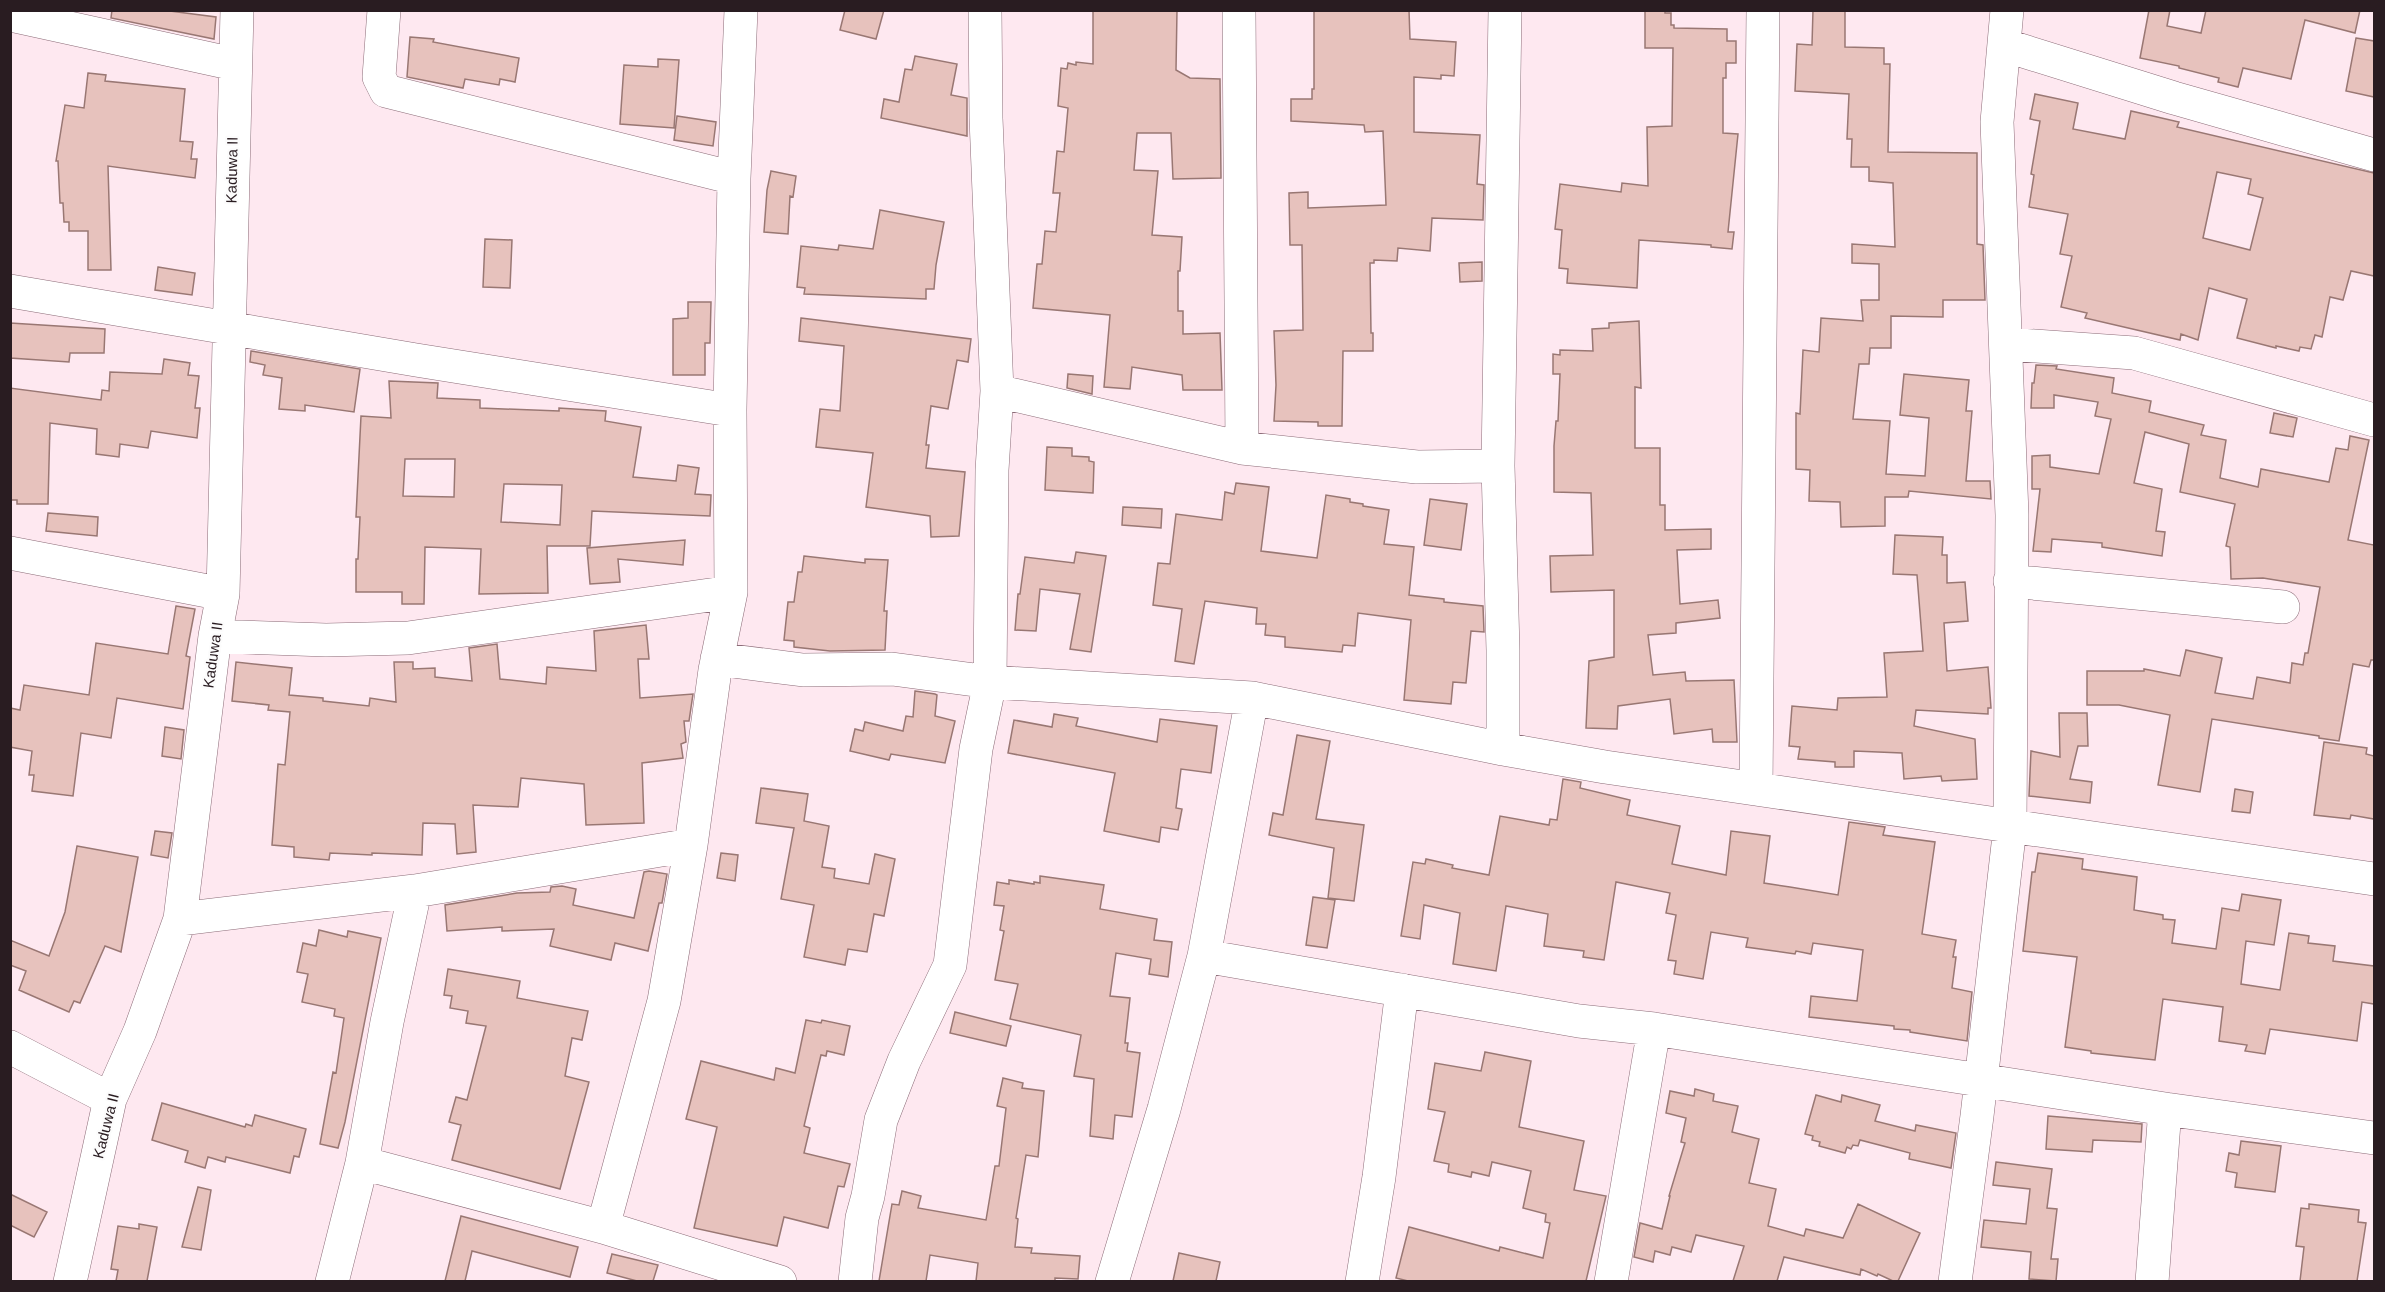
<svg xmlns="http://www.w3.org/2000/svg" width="2385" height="1292" font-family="Arial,sans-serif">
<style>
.building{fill:#e7c2bd;stroke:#997773;stroke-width:1.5;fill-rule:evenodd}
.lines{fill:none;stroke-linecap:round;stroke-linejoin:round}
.minor-casing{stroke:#8c6c78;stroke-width:34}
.minor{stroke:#fff;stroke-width:33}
.labels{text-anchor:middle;stroke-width:4.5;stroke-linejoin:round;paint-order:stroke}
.street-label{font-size:15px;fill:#291c21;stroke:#fcfcfc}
</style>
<rect width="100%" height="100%" fill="#fee8f0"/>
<path class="building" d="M112,10H162L216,17L214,39L111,18Z
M845,10H884L876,39L840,30Z
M1093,10H1177L1176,70L1190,78L1220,79L1221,178L1173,179L1171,133H1137L1134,170L1158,171L1152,235L1182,237L1180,271H1178V311H1183V334L1220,333L1222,390H1183L1182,375L1132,367L1130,389L1104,387L1110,315L1033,308L1037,264H1042L1045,231L1056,232L1060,193H1053L1057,151L1064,152L1068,108L1058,106L1061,68L1067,69L1068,63L1076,65V62L1093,64Z
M1314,10H1409L1410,39L1456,42L1454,76L1441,75V79L1414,77V132L1480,135L1477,184L1484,185L1483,220L1432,218L1430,251L1398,248L1397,261L1374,260V263H1370L1371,333H1373V351H1343L1342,426H1318V422L1274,421L1276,385L1274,331L1303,330L1302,245H1290L1289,193L1308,192V208L1386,205L1383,131L1365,132L1364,125L1291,121V99H1312V89H1314Z
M1645,10H1665V13H1671V25H1674V28L1727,29V41H1736V63H1726V78H1723V133L1738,134L1728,232H1734L1732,249L1711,247V245L1639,240L1637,288L1567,283L1568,269L1559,268L1562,230L1555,229L1560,184L1621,192L1622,183L1648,186L1647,127L1672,126L1673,48H1645Z
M1813,10H1845V47L1884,48V64H1890L1888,152L1977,153V244L1983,245L1985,300H1943V317L1891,316V348H1870L1869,364H1859L1853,419L1890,421L1886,474L1925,476L1929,418L1900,415L1904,374L1969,380L1966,411H1972L1966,481H1990L1991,499L1909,491L1908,497H1885V526L1841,527L1840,502L1809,501L1810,470L1796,469V413L1800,414L1803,350L1819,352L1821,318L1863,321L1861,300H1879V264L1852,263V244L1895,247L1893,183L1869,181V167H1851L1852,139H1847L1849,94L1795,91L1797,44L1812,45Z
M2149,10H2170L2167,26L2201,33L2206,10H2360L2355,33L2305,20L2291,79L2243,68L2238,87L2218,82L2219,78L2179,68V66L2140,58Z
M410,37L434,39L433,42L519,58L515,82L500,79L499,85L465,79L463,88L407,77Z
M2356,38L2374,41V97L2346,91Z
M915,56L957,64L951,95L967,98V136L881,118L884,99L899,102L905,69L912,70Z
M658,59L679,60L674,128L620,124L624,65L658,67Z
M88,73L106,75L105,81L185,89L180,141L193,142L191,159H197L195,178L108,166L111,270H88V231H69V222H64L63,203H60L58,161H56L65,105L84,108Z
M2035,94L2078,103L2073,129L2125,139L2131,111L2179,122L2177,127L2374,173V276L2351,271L2343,300L2330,297L2322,337L2315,335L2311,349L2300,347L2299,351L2276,346V348L2237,338L2247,299L2209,288L2198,340L2181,334L2180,340L2085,318L2087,313L2061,307L2072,256L2060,254L2068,214L2029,207L2034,175L2031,174L2040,121L2030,119ZM2217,172L2251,179L2248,194L2263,198L2250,250L2203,238Z
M677,116L716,122L713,146L674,140Z
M771,171L796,176L793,197L790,196L788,234L764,232L767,190Z
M880,210L944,222L936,265L934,289H926V299L804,294L805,288L797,287L801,246L838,250L839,245L873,249Z
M485,239L512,240L510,288L483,287Z
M1482,262V281L1460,282L1459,263Z
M158,267L195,273L192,295L155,290Z
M688,302H711L710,343H705V375H673V319L688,318Z
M801,318L971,339L968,362L957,360L948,409L931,406L926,445H929L926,468L965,472L959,536L931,537L930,516L866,507L873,453L816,447L820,409L840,411L844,346L799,341Z
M1639,321L1641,388L1635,387V448H1660V505H1665V530L1711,529V549L1677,550L1680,604L1718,600L1720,618L1676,623V633L1648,635L1653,675L1685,672L1686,681L1734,680L1737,742H1713L1712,729L1674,734L1670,699L1618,706L1617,729L1586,728L1589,661L1614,657V590L1551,592L1550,556L1593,555L1591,493L1554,492V446L1556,421H1558L1560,374H1553V354L1560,355V350L1593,351L1592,329L1609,328V323Z
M10,323L105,329L104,353H70L69,362L10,358Z
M251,351L360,369L354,412L305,405V411L279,409L282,378L263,375L265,365L250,362Z
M164,359L190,363L188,375L199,376L195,408H200L197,438L151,431L148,448L120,444L119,457L96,454L97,429L50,423L48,504H17V500H10V388L101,400L102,390L109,391L110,372L162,374Z
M2036,365L2057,366L2056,369L2114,378L2112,393L2151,401L2149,412L2204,425L2201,435L2226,440L2220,478L2258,487L2261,469L2329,482L2336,448L2348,450L2350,436L2369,440L2348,540L2374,545V660H2371L2369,667L2353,664L2339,741L2319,738V736L2212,719L2200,792L2158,785L2170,715L2119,705H2087V671H2144V669L2180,676L2186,650L2222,658L2215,693L2253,699L2257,677L2290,683L2292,663L2303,665L2305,653H2308L2320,587L2263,578L2231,579L2230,547L2226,546L2235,504L2180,492L2189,444L2145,432L2134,483L2162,489L2156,531L2165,532L2162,556L2102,547V543L2052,539L2051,552L2033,551L2040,489H2032V456L2050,455V467L2099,474L2111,419L2095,416L2098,402L2054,395V408H2031L2032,383H2034Z
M1068,374L1093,376L1092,394L1067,388Z
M389,381L438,383L437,398L480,400V408L559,411V408L606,411L605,421L641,427L633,477L676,481L678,465L699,468L695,494L711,495L710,516L592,511L590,546H547L548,593L479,594L481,549L425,547L424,604H402V592H356V559H358L360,517H356L361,416L391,418ZM405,459H455L454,497L403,496ZM504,484L562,485L560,525L501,522Z
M2274,413L2297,418L2293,437L2270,433Z
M1047,447L1072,448V456L1089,457V461L1094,462L1093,493L1045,490Z
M1236,483L1269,487L1261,551L1317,558L1326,495L1350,499V502L1363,504V506L1389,510L1384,544L1414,547L1409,595L1444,599V602L1483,606L1484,632L1471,631L1466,683L1453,682L1451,704L1404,700L1411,620L1358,613L1355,646L1343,645L1342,652L1285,647V637L1265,635L1266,624H1256L1257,608L1205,601L1194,664L1175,661L1182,609L1153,605L1158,563L1170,564L1176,514L1222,520L1225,492L1234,494Z
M1430,499L1467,504L1461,550L1424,545Z
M1123,507L1162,509L1161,528L1122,525Z
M48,513L98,517L97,536L46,531Z
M1895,535L1943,537L1942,555H1947V583L1965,582L1968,621L1944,623L1947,671L1988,667L1991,708H1988V714L1916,710L1914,726L1975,739L1977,779L1942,781L1941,776L1904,779L1902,753L1854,751V767H1835V762L1798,759L1800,747L1789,746L1792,706L1837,710L1838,698L1887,697L1884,653L1923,651L1917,575L1893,574Z
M685,540L683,565L618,559L620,582L590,584L587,548Z
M1076,552L1106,556L1091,652L1070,649L1080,594L1040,589L1036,631L1015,630L1018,594H1020L1025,557L1074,563Z
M804,556L865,563V559L888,560L884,611H887L885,650L830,651L794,647V641L784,640L788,602H794L798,572H802Z
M176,606L195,609L186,656L190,657L183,709L117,698L111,738L81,733L73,796L32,791L34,775H29L32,751L10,747V708L20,710L24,685L89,695L96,643L168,654Z
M646,625L649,659H638L640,698L693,694L689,721H684L686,742L681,744L683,758L642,763L644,823L586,825L584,784L521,778L518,807L473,805L476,852L457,854L455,824L423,823L422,855L372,853V855L330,853L329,860L294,857V847L272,845L278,764L285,765L290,712L268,710L269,705L232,701L236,662L292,668L289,695L323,698V701L369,706L370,698L396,702L394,662H413V669L435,668V677L472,681L469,648L497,644L500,679L546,684L547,667L596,671L594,631Z
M915,691L935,694L937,695L935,716L955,721L945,763L891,754L889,760L850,751L855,729L863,731L865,722L903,731L906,716L913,717Z
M2059,713H2087L2088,746H2078L2070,779L2092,782L2090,803L2029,796L2031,751L2060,757Z
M1054,714L1078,718L1076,726L1157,742L1160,719L1217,726L1211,773L1181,769L1176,808L1182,809L1178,830L1161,827L1159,842L1104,831L1115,773L1008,753L1014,720L1052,727Z
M165,727L184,730L181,759L162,756Z
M1297,735L1330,741L1316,819L1364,825L1354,901L1328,898L1334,848L1269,835L1273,813L1283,815Z
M2324,742L2367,748L2366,754L2374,756V819L2351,815L2350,819L2314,815Z
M1563,779L1581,782L1580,788L1630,800L1627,815L1680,826L1672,864L1726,875L1731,831L1770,836L1764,883L1790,887L1838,895L1849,822L1885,827L1883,835L1935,842L1922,934L1956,940L1953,957H1956L1952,988L1972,992L1967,1041L1910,1032V1030L1894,1029V1026L1809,1017L1811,996L1857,1001L1863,950L1813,943L1811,954L1796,951L1795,954L1746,947L1748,938L1711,932L1703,979L1674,974L1676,961L1668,960L1676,915L1666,913L1670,893L1616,882L1604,960L1583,957L1584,951L1544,946L1548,914L1506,906L1496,971L1453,964L1460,913L1424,905L1420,939L1401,936L1413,862L1425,864L1426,859L1453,865L1452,868L1489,875L1500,816L1549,825L1550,819L1557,820Z
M761,788L808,794L804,821L829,826L822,867L835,869L834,878L869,884L875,854L895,859L884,916L874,914L867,952L848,949L845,965L804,957L814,905L781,899L794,828L756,823Z
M2235,789L2253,792L2250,813L2232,811Z
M155,831L172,833L168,858L151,855Z
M77,846L138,857L121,952L105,946L80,1003L74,1001L69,1012L19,990L26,971L10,965V940L49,956L65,912Z
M721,853L738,855L735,881L717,878Z
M2038,853L2083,859L2082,869L2137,877L2134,910L2163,915V919L2175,920L2172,943L2216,949L2222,908L2239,911L2242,894L2281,900L2274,945L2246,941L2241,984L2280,990L2289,933L2309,936L2308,943L2335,946L2333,961L2374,966V1004L2362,1002L2357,1041L2270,1029L2265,1054L2245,1051L2247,1045L2219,1041L2223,1007L2163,999L2155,1060L2091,1053V1051L2065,1047L2077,957L2023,951L2032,872H2035Z
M649,871L667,874L662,903H659L648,951L615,943L611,960L550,946L554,929L502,931V927L447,931L445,905L517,893L550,892L551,887L562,886L576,889L573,905L634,918L644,872Z
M1040,876L1104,885L1100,909L1157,919L1154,940L1172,942L1168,977L1149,974L1151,959L1116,953L1110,996L1130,998L1125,1043H1128L1127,1051L1140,1053L1132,1117L1115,1115L1113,1139L1090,1136L1094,1079L1074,1076L1081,1035L1010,1019L1018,984L995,980L1004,931L1000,930L1004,906L994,905L997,882L1009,884V880L1034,884V882L1040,883Z
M1313,897L1335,900L1327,948L1306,945Z
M319,930L347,937L348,931L381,938L345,1122L338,1148L320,1144L333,1072L336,1073L344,1018L334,1016L335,1009L302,1002L308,974L297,972L303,943L316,946Z
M448,969L520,981L517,998L588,1011L582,1040L572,1038L565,1076L589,1082L560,1189L452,1160L461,1125L449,1122L456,1097L467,1100L486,1026L466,1023L468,1011L450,1008L452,996L444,995Z
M955,1012L1011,1026L1006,1046L950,1033Z
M806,1020L821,1023L822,1020L850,1026L844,1055L827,1051L826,1056L821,1055L804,1126L810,1128L804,1153L850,1164L844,1187L838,1186L828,1228L784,1217L777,1246L694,1228L717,1127L686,1119L701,1061L774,1080L776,1068L795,1073Z
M1485,1052L1531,1061L1519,1127L1584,1141L1574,1190L1606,1196L1586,1281H1408L1396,1278L1409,1227L1499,1251L1500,1247L1543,1258L1550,1223L1545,1222L1546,1214L1523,1208L1531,1171L1492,1162L1489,1176L1472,1172L1471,1177L1448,1172L1449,1164L1434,1161L1445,1112L1428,1109L1435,1063L1481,1071Z
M1003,1078L1023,1083L1022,1088L1044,1091L1038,1157L1026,1155L1016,1218L1018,1219L1015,1247L1032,1248L1031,1253L1080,1256L1078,1279L1055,1278V1281H976L978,1263L930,1255L926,1281H879L892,1204L899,1205L902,1191L921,1196L918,1208L986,1220L995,1166H999L1006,1108L997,1106Z
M1695,1089L1714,1094L1713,1101L1738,1106L1732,1132L1759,1139L1749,1183L1776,1189L1768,1226L1804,1236L1806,1229L1843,1238L1858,1204L1920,1233L1898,1281H1893L1878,1274L1877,1276L1861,1269L1860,1275L1784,1257L1777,1281H1733L1744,1246L1696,1235L1691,1252L1672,1247L1670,1255L1655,1251L1653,1262L1634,1257L1640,1223L1662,1229L1670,1196H1669L1685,1143L1681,1142L1686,1118L1666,1113L1670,1091L1694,1096Z
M1816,1095L1841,1102L1842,1095L1880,1105L1875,1121L1915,1131L1916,1125L1956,1133L1951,1168L1909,1159L1910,1153L1860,1140L1858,1146L1853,1145L1851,1149L1847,1147L1845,1153L1819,1146L1820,1142L1812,1140L1813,1136L1805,1134Z
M162,1103L245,1127L246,1124L252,1126L255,1115L306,1129L299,1157L294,1156L290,1173L226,1157L225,1162L208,1157L205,1168L185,1162L188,1151L152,1140Z
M2048,1116L2142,1124L2141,1142L2093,1140L2092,1152L2046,1149Z
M2241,1141L2281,1146L2275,1192L2235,1187L2237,1173L2226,1171L2229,1153L2239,1155Z
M1996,1162L2052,1169L2047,1208L2057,1209L2051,1259H2058L2056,1281L2029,1279L2031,1252L1981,1247L1984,1220L2026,1224L2030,1189L1993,1185Z
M198,1187L211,1190L201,1250L182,1247Z
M10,1194L47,1212L34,1237L10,1225Z
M2309,1204L2359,1210L2358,1222L2366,1223L2357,1281H2300L2304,1247L2296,1246L2301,1208L2309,1209Z
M461,1216L578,1247L570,1277L472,1251L465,1281H445Z
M139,1224L157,1227L147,1281H116L118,1270L111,1269L118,1226L139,1229Z
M1179,1253L1220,1262L1216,1281H1173Z
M612,1254L658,1265L653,1281H637L607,1273Z"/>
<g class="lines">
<defs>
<path id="minor" d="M384,10L379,77L386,91L734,178
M1239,10L1242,448
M10,15L234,64
M2004,45L2174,98L2374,155
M10,291L416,360L730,410
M2006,344L2134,353L2374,420
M997,391L1242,448L1417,467L1498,466
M10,553L223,594
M2010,581L2283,607
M215,636L326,640L408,638L731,592
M717,659L803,670L892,669L990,682L1252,698L1503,749L1605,767L2374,879
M1503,749V650L1498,466L1505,10
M1756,789L1763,10
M180,919L415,891L691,845
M1204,956L1579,1021L1654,1029L2165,1109L2374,1138
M10,1047L110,1099
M362,1163L603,1227L780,1282
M603,1227L664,1001L691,845L715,670L731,592L730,410L734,178L741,10
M70,1282L110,1099L140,1031L180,919L215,636L223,594L237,10
M332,1282L362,1163L387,1022L415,891
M855,1282L862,1218L868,1196L881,1120L904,1061L950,965L976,749L990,682L992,470L997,391L986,118L985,10
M1112,1282L1164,1109L1204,956L1252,698
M1362,1282L1379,1177L1402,990
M1611,1282L1654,1029
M1955,1282L1977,1116L2010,827L2012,515L1997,122L2007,10
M2152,1282L2165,1109"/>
</defs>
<use href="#minor" class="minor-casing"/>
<use href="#minor" class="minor"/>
</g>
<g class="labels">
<g class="street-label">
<text transform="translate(232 170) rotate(-89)" y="5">Kaduwa II</text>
<text transform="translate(213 655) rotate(-82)" y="5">Kaduwa II</text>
<text transform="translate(106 1126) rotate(-76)" y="5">Kaduwa II</text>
</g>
</g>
<rect width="2385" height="1292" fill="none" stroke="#291c21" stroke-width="24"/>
</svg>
